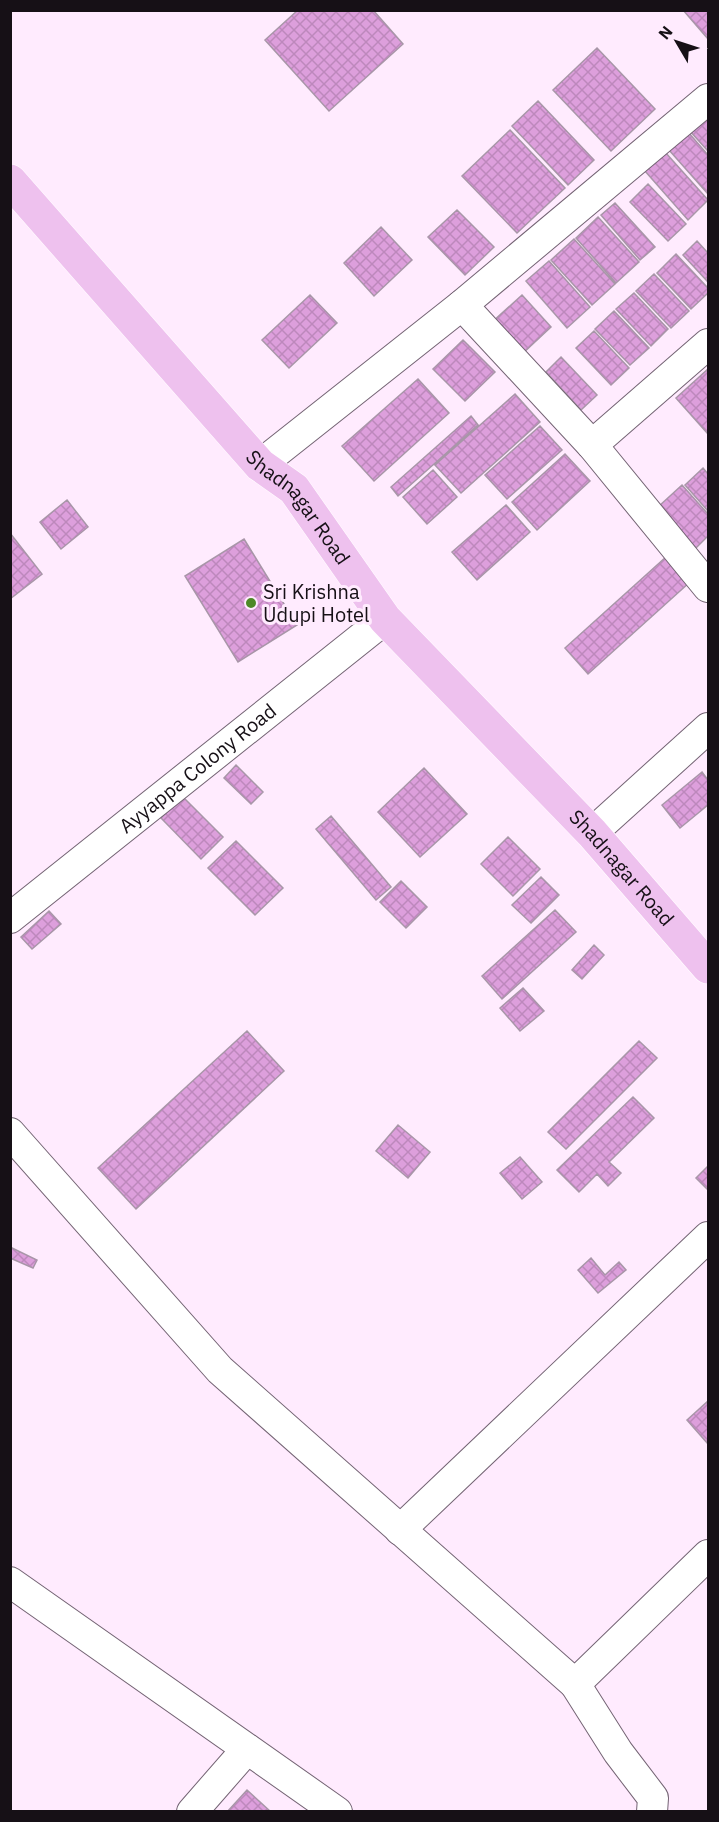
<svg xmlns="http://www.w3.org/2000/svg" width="719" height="1822" font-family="'IBM Plex Sans',sans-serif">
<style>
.building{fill:url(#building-cross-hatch);stroke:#a896a8;stroke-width:1.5}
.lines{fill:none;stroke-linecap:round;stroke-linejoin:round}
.minor-casing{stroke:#746474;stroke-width:32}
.primary-casing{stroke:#fff;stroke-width:34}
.minor{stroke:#fff;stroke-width:30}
.primary{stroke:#eec1ee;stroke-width:33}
.poi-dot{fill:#4d8927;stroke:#ffebfe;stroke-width:2}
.labels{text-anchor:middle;stroke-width:6;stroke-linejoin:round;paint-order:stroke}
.street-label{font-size:20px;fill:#161016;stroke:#ffebfe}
.poi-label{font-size:20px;fill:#161016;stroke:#ffebfe;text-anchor:start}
</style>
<defs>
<pattern id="building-cross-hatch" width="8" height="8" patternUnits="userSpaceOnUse" patternTransform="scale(1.5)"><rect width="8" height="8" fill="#dd9fdc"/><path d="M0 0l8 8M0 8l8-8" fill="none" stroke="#bd88bc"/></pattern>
</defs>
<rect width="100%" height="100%" fill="#ffebfe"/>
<path class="building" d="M298,10H373L403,44L329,111L265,40Z
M683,10H708V39Z
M597,48L655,109L611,151L553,90Z
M538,101L594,160L568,185L512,126Z
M708,115V151L689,130Z
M510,130L565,188L517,233L462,176Z
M688,132L708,155V194L669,150Z
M665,152L708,200L688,220L645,171Z
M648,184L686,224L668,241L630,202Z
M615,203L655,247L640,260L601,215Z
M457,210L494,247L465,275L428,237Z
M598,217L639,262L616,283L576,238Z
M381,227L412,260L374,296L344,263Z
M574,239L615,284L592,305L551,260Z
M697,241L708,253V282L683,255Z
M676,254L708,288V293L691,309L657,273Z
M549,261L590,307L567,328L526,281Z
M654,274L689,311L671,328L636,291Z
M634,293L668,329L651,346L616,309Z
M310,295L337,323L289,368L262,340Z
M522,295L551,327L520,356L491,323Z
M614,311L649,348L630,365L595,329Z
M594,331L629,368L611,385L576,348Z
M463,340L495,372L465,401L433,369Z
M561,357L597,395L581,410L546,372Z
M708,369V434L676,398Z
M418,379L449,413L374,481L342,446Z
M515,394L540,422L461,493L435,465Z
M471,416L478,425L398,496L391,487Z
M540,426L562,450L507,499L485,475Z
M565,454L590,481L537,530L512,502Z
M703,468L708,474V511L685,485Z
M433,470L457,497L427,524L403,497Z
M682,485L708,514V536L696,548L658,507Z
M67,500L88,527L61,549L40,522Z
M506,505L530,532L477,580L452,552Z
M10,533L42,574L10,599Z
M244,539L297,625L238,662L185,576Z
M667,556L690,582L588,674L565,648Z
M236,765L263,792L251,804L224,778Z
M424,768L467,814L420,857L378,812Z
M702,772L708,780V805L680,828L662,805Z
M182,796L223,837L201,859L161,818Z
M331,816L391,887L376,900L316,829Z
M508,837L540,869L513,896L481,864Z
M236,841L283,888L255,915L208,868Z
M541,877L559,895L531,923L512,905Z
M401,881L427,907L406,928L380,902Z
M555,910L576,932L502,999L482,976Z
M49,911L61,924L32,949L21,937Z
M594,945L604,955L582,979L572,970Z
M523,988L544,1011L520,1031L500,1008Z
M247,1031L284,1071L136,1209L98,1168Z
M639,1041L657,1058L566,1149L548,1132Z
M633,1097L654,1118L609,1162L621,1173L608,1186L597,1174L579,1192L557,1170Z
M398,1125L430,1152L408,1178L376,1151Z
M520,1157L542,1182L522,1199L500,1173Z
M708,1166V1190L696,1178Z
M10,1247L37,1260L33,1268L10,1258Z
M591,1258L605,1275L619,1262L626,1270L598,1293L578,1270Z
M708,1401V1444L687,1420Z
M247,1790L271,1812H227Z"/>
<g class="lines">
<defs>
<g id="minor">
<path d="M462,305L592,445L708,587"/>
<path d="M592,445L708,344"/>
<path d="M260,465L462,305L708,99"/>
<path d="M592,833L708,728"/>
<path id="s1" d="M10,918L385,619"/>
<path d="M10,1133L220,1370L575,1684L708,1555"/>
<path d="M400,1530L708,1237"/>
<path d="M10,1582L337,1812"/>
<path d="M575,1684L618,1752L653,1798L652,1812"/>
<path d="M192,1812L247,1749"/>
</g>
<g id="primary">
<path id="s2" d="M10,181L260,465L294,489L385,619L592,833L708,967"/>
</g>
</defs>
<use href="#minor" class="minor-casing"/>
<use href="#primary" class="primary-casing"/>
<use href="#minor" class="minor"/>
<use href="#primary" class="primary"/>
</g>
<circle class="poi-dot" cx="251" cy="603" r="6"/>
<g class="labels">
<g class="street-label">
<text dy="7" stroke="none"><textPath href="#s2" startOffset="436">Shadnagar Road</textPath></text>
<text dy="7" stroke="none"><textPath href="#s1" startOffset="240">Ayyappa Colony Road</textPath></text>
<text dy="7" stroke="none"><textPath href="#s2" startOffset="922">Shadnagar Road</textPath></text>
</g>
<g class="poi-label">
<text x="263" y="599">Sri Krishna<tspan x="263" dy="23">Udupi Hotel</tspan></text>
</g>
</g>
<rect width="719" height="1822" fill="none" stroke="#161016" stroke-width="24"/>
<g transform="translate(677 42) rotate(309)" stroke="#ffebfe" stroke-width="4.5" paint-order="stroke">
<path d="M0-4.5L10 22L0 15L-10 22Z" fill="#161016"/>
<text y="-9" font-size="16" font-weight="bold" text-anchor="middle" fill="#161016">N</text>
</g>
</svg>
